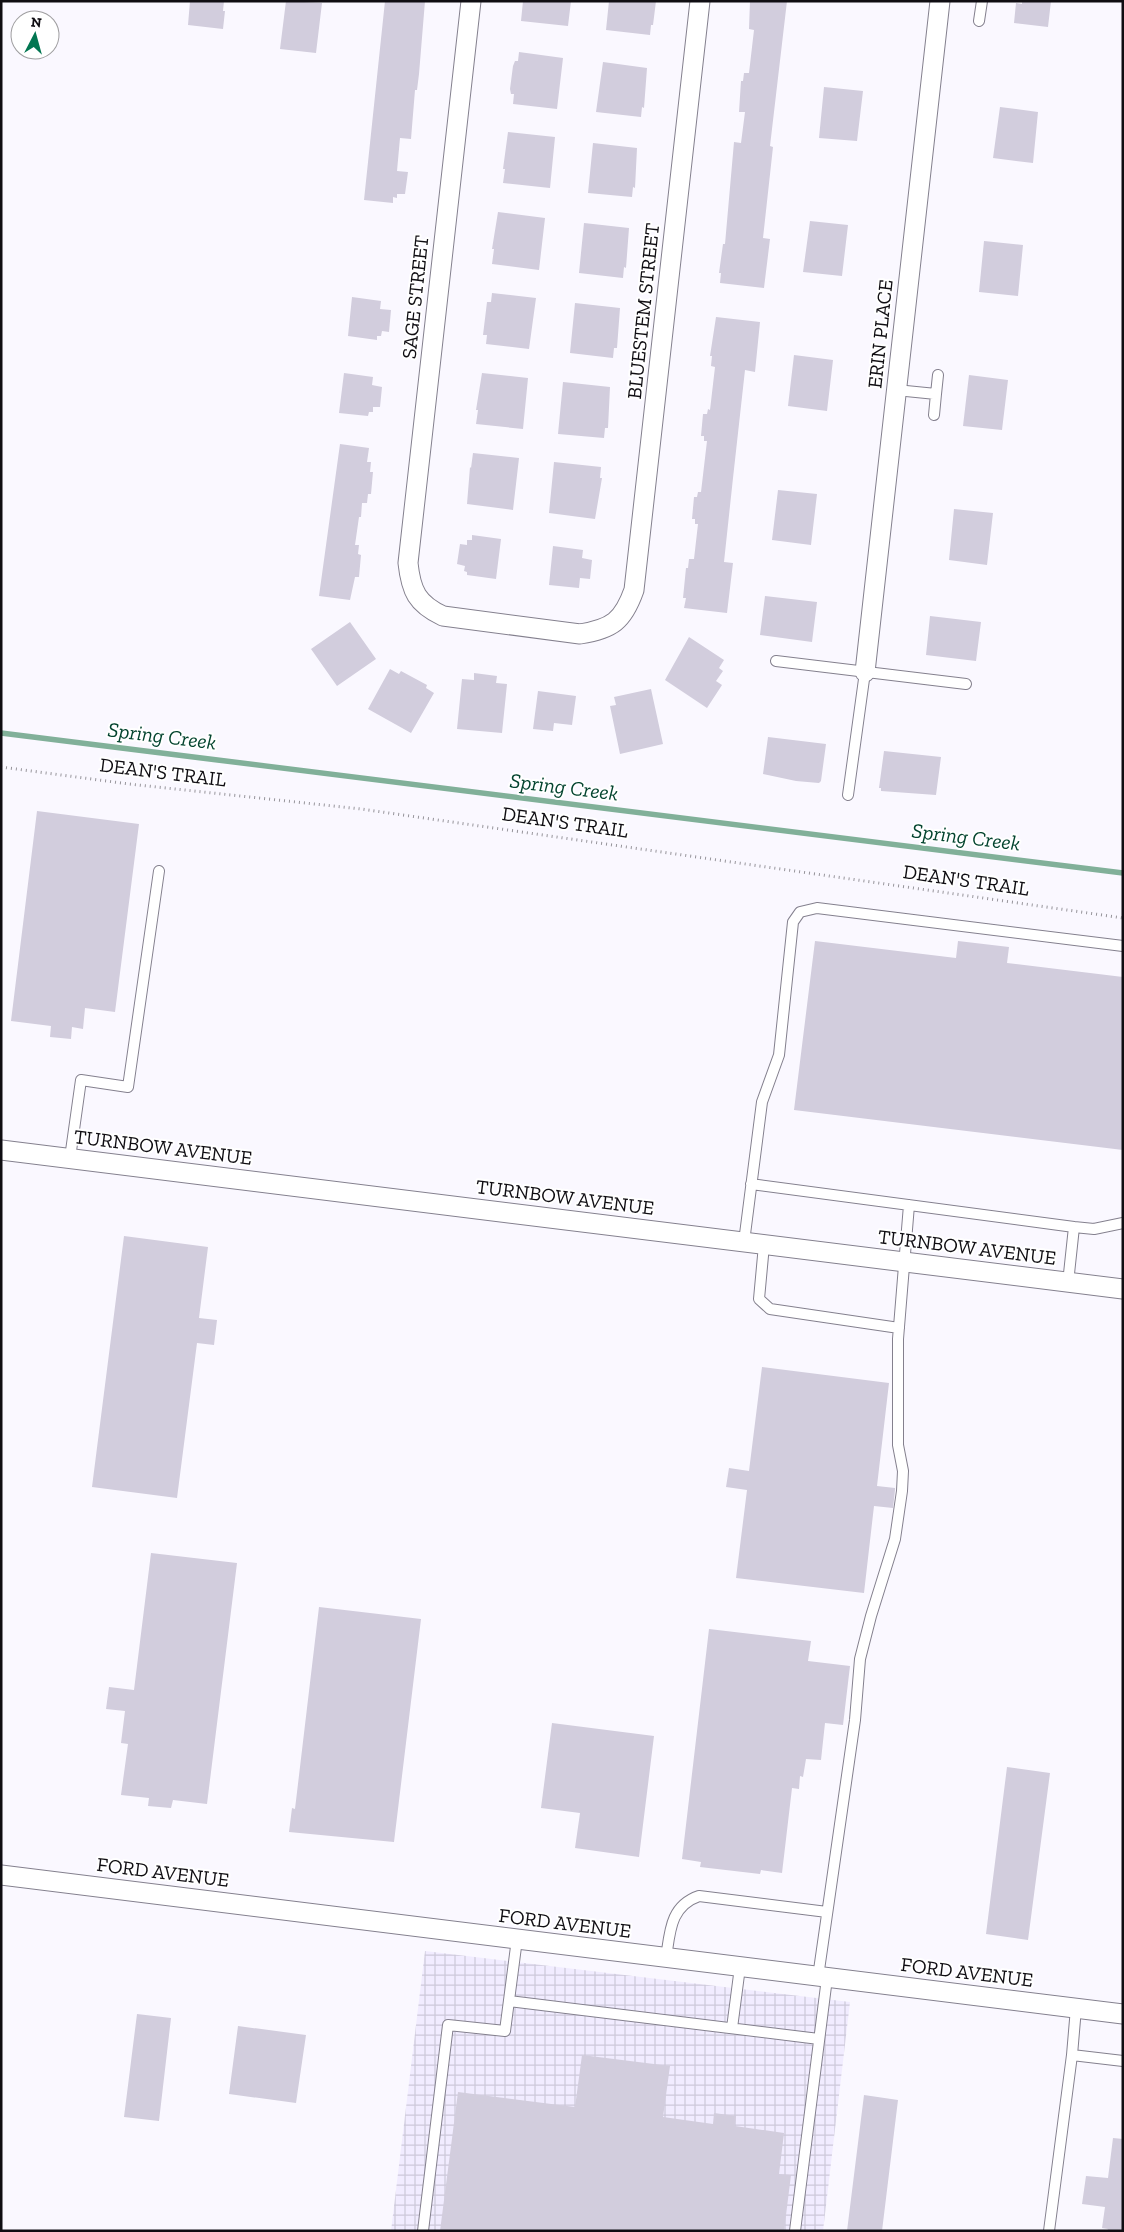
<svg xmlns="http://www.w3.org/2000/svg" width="1124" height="2232" font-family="'Zilla Slab',serif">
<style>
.industrial{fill:url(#industrial-grid)}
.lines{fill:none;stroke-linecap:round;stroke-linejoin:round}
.stream{stroke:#81b099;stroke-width:5.5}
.building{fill:#d2cddd}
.service-casing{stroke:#84808e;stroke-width:12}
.minor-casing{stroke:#84808e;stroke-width:21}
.path{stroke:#96949a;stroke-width:3;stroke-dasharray:1 4;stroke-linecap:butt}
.service{stroke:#fff;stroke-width:10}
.minor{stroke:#fff;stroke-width:19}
.labels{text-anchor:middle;stroke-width:4;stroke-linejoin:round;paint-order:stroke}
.street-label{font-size:20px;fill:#0f0d12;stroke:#fff}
.water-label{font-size:21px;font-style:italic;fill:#03442e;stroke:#fff}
</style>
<defs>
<pattern id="industrial-grid" width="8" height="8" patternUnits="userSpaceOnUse" patternTransform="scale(1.25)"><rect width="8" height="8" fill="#f1ecff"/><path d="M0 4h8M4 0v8" fill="none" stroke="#cdc9da"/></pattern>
</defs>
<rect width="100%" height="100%" fill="#faf8ff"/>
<path class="industrial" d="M425,1951L850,2002L823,2231H391Z"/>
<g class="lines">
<path class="stream" d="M1,733L1123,873"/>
</g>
<path class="building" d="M190,1H224L223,11H225L223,29L188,25Z
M286,1L322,3L316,53L280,49Z
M385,1H425L419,74L417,90H415L411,139L400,138L397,171L408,172L405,194H397V198L393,197V203L364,200Z
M523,1H571L568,26L521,21Z
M609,1H656L653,25H651L650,35L606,30Z
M750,1H787L770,146L773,147L763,238L770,239L764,288L720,283L721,273H719L723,244H725L734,142L741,143L745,112H739L741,81H743L744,73H749L754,30L749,29Z
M1022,1H1051L1048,27L1014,23L1016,3L1022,4Z
M519,52L563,58L557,109L513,104L514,94H511L510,89L513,66L515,61H518Z
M603,62L647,68L644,108L642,107L641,117L596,112Z
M824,87L863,91L857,141L819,138Z
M1000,107L1038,112L1033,163L993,158Z
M508,132L555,137L550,188L503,183L505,169H503Z
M593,143L637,148L635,188L633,187L632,197L588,193Z
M498,212L545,218L539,270L492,264L494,249H492Z
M810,221L848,225L842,276L803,272Z
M584,223L629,228L626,268L624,267L623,278L579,273Z
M984,241L1023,245L1018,296L979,292Z
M492,293L536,298L529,349L486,344L487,335H483L487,302H491Z
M352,297L381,301L380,309L391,310L389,332L382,331L381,336H377V340L348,336Z
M575,303L620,308L617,348H614L613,358L570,353Z
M716,317L760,322L755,372L745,370L733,478L724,562L733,563L727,613L684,608L686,598H683L686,568H688L689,559H694L698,524H695V519H692L694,497H697L698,492H701L707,441H704V436H701L703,414H707L708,409L710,410L715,367L711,366L712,356H710Z
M794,355L833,360L827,411L788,406Z
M344,373L373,377L372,385L382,387L380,407H373V412H369L368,416L339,413Z
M482,373L528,378L523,429L476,424L478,410H476Z
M969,375L1008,380L1002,430L963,426Z
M563,382L610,387L608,428H605L604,438L558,434Z
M340,444L369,448L367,462H371L370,472H373L371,494H368L367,503H362L361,517H359L355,545H359L358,554L361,555L359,577H355L350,600L319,596Z
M473,453L519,458L513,510L467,504L470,467L471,468Z
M554,462L601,467L600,478H602L595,519L549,513Z
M778,490L817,494L811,545L772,540Z
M954,509L993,513L987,565L949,560Z
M472,535L501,539L496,579L467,575V572L464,571L465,566L457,564L460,544L467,545V540H472Z
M553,546L583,550L582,558L592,560L590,579L580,578L579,588L549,585Z
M765,596L817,602L812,642L760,635Z
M930,616L981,622L976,661L926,655Z
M350,622L376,659L337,686L311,649Z
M689,637L724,660L719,668L723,671L716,681L722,685L707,708L665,680Z
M390,669L399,674L401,671L427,685L426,688L434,693L411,733L368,709Z
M474,673L497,676L496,683L507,684L502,733L457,729L462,679L474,680Z
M651,689L663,744L620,754L610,706L616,705L614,697Z
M538,691L576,696L572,725L554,723L553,731L533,729Z
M768,737L826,744L821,781L819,783L796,781L763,774Z
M884,751L941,757L936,795L881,791V788H879Z
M37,811L139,824L115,1012L85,1008L83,1029L72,1027L71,1039L50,1037L51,1026L11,1021Z
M815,941L956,958L958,941L1009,947L1007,963L1123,977V1150L794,1110Z
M124,1236L208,1247L199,1318L217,1320L214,1345L197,1343L177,1498L92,1487Z
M762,1367L889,1383L877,1486L895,1488V1490L893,1508L874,1506L864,1593L736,1578L747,1490L726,1487L729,1468L749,1471Z
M151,1553L237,1563L207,1804L173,1800L171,1808L148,1806L149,1798L121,1795L128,1744L121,1743L125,1711L106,1709L109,1687L134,1690Z
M319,1607L421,1619L394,1842L289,1832L292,1808L295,1809Z
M709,1629L811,1641L808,1661L850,1666L843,1725L825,1723L821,1760L806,1759L803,1777L800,1776L799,1789L792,1788L782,1873L761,1870L760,1874L700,1867L701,1862L682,1859Z
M552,1723L654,1736L639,1857L575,1848L580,1813L541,1808Z
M1007,1767L1050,1773L1028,1940L986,1934Z
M137,2014L171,2018L159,2121L124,2117Z
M238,2026L306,2035L296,2103L229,2094Z
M582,2055L670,2066L663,2117L713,2124L714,2113L736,2116L735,2126L784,2133L779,2174L791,2175L784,2231H440L458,2092L575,2107Z
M864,2095L898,2100L882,2231H847Z
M1113,2138L1123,2139V2231H1107L1108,2229L1102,2228L1105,2207L1082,2204L1086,2176L1108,2178Z"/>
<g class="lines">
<defs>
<path id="service" d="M979,21L982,1
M896,390L936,394L938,375
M934,415L936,394
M776,661L966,684
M848,795L865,672
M70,1158L81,1080L128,1087L159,871
M751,1184L1074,1227
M744,1242L762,1102L779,1055L793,922L800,912L817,908L1123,946
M764,1245L759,1299L770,1309L899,1328
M1068,1283L1074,1227L1094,1229L1123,1223
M666,1958C670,1932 670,1906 699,1896L827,1912
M818,1977L855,1720L860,1659L871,1616L895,1539L902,1491L903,1471L898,1445V1339L909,1205
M509,2001L819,2039
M1076,2008L1072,2055L1123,2061
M732,2028L740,1967
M423,2231L448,2025L505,2031L517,1939
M795,2231L827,1978
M1049,2231L1072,2055"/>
<path id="minor" d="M471,1L408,563C411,591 417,604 443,616L580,634C612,629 623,621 634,590L700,1
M865,672L940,1
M1,1150L1123,1289
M1,1875L1123,2014"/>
</defs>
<use href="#service" class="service-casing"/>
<use href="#minor" class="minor-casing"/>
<path class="path" d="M1,767L129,784L361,809L1123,918"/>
<use href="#service" class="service"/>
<use href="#minor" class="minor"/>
</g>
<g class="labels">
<g class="street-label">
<text transform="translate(415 297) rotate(-84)" y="7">SAGE STREET</text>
<text transform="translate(643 311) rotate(-84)" y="7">BLUESTEM STREET</text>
<text transform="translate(880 334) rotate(-84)" y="7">ERIN PLACE</text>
<text transform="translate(163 772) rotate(7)" y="7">DEAN'S TRAIL</text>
<text transform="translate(565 822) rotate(8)" y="7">DEAN'S TRAIL</text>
<text transform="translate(966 880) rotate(8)" y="7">DEAN'S TRAIL</text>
<text transform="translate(163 1147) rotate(7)" y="7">TURNBOW AVENUE</text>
<text transform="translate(565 1197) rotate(7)" y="7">TURNBOW AVENUE</text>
<text transform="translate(967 1247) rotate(7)" y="7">TURNBOW AVENUE</text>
<text transform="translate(163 1872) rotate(7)" y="7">FORD AVENUE</text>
<text transform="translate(565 1923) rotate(7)" y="7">FORD AVENUE</text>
<text transform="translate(967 1972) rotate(7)" y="7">FORD AVENUE</text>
</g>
<g class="water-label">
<text transform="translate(162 736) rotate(7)" y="7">Spring Creek</text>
<text transform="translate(564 787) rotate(7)" y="7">Spring Creek</text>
<text transform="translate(966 837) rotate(7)" y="7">Spring Creek</text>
</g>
</g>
<rect width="1124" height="2232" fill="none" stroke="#0f0d12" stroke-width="5"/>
<g transform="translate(35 35) rotate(6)"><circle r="24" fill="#ffffff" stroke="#9f9ea0"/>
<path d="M0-4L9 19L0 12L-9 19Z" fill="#027651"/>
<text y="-8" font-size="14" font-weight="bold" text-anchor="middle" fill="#0f0d12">N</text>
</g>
</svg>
